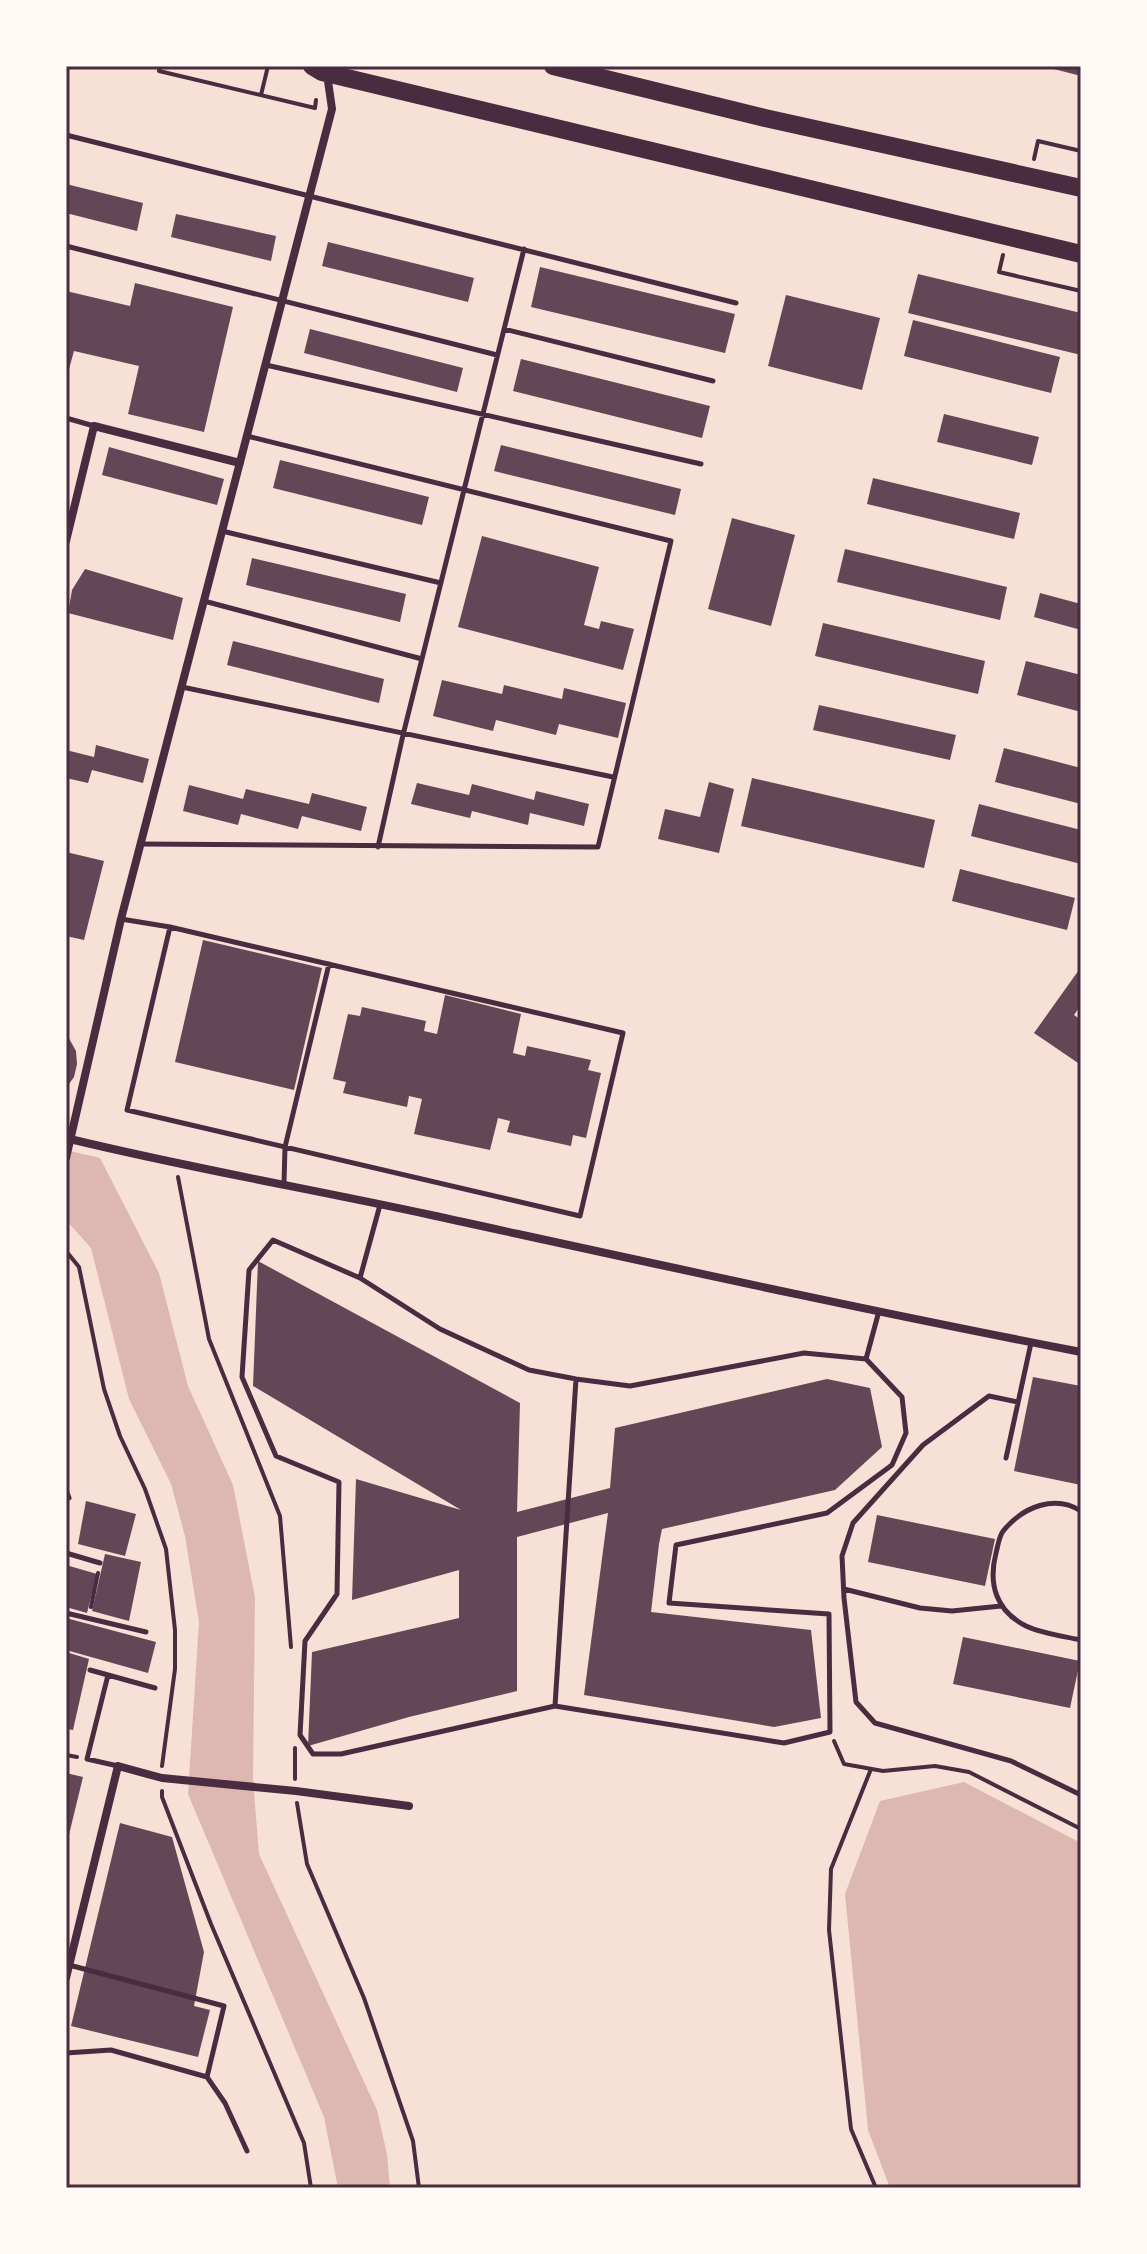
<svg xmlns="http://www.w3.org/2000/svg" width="1147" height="2254" font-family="Jost,sans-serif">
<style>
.water{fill:#dcb8b0}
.building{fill:#644757}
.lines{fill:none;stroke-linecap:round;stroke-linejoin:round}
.path{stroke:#4a2c40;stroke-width:4}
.service{stroke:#4a2c40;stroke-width:5}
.minor{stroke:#4a2c40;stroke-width:8}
.trunk{stroke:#4a2c40;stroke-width:18}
.neatline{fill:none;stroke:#4a2c40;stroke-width:3}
</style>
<rect width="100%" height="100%" fill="#f7e1d7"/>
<path class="water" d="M66,1150L100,1158L159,1273L188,1386L233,1485L255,1597L253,1779L259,1854L377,2110L387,2154L390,2188H338L324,2117L188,1794L199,1622L185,1536L171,1484L129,1399L91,1248L66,1220Z
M964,1782L1081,1843V2188H890L868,2130L845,1894L880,1801Z"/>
<path class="building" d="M1046,66H1081V76L1046,67Z
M66,184L143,203L137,231L66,213Z
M176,214L276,236L271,261L171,237Z
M328,242L474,278L468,302L322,266Z
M540,267L735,314L725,353L531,307Z
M918,274L1081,313V355L908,313Z
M135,283L233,307L204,432L128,414L139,366L74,351L66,380V291L130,306Z
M786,295L880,318L862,390L768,366Z
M913,320L1060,357L1051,393L904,356Z
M310,329L463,368L457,392L304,353Z
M521,359L710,406L702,438L513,391Z
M944,414L1039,437L1032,465L937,442Z
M501,445L681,489L675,515L494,471Z
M109,447L224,479L217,505L102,475Z
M280,460L429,497L422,525L273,488Z
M873,478L1020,513L1014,539L867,504Z
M732,518L795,535L771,626L708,609Z
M482,536L599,567L584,625L599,629L601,621L634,629L623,670L458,627Z
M845,549L1007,587L1000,620L837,582Z
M252,558L406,594L400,622L246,585Z
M85,569L183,598L173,640L68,613L72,590Z
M1040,593L1081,604V630L1034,617Z
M823,623L985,661L978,694L815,656Z
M233,641L384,679L379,703L227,665Z
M1026,661L1081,675V712L1017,695Z
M442,680L502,694L504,685L562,699L564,688L626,703L618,738L559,724L556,735L496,720L493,731L433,716Z
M819,705L956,735L950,760L813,730Z
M96,745L149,759L143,783L92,770L88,783L66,778V750L94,757Z
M1004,748L1081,768V804L995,782Z
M752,778L935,820L924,868L741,826Z
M709,782L734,789L719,853L658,839L665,809L700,817Z
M417,783L469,795L472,784L534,800L536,791L589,804L584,826L530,813L528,825L472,811L470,818L411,804Z
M189,785L243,799L246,789L309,804L312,793L367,807L361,831L302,816L298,829L241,814L238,825L183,811Z
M979,804L1081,830V864L971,836Z
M66,852L104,861L84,940L66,936Z
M960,869L1075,898L1067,930L952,901Z
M203,940L322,968L294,1090L175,1062Z
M1081,967V1005L1074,1015L1081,1020V1065L1034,1033Z
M445,995L521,1014L513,1053L525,1056L527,1046L591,1060L588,1070L601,1073L586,1138L573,1135L571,1146L507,1132L510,1121L498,1118L490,1150L414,1134L422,1099L409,1096L407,1107L343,1093L346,1082L333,1079L348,1014L360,1016L362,1007L426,1021L424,1031L437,1034Z
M66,1033L76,1051L77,1064L74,1077L66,1088Z
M258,1261L520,1403L517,1512L610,1488L615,1428L827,1379L870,1388L882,1447L835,1490L662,1529L659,1544L651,1612L811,1630L821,1718L774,1727L584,1695L608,1513L517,1537V1691L409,1717L308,1746L312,1652L459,1618V1570L352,1600L356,1479L461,1510L253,1386Z
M1033,1377L1081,1386V1485L1014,1471Z
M86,1501L136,1514L125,1556L78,1544Z
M877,1515L995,1539L985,1586L868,1562Z
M105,1554L141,1562L129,1621L92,1611Z
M66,1565L97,1574L87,1613L66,1607Z
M66,1618L156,1642L148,1673L66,1650Z
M963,1637L1080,1661L1070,1708L953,1684Z
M66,1652L89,1659L73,1730L66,1729Z
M66,1773L83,1777L67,1843H66Z
M120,1823L172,1837L204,1952L194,2006L210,2010L198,2057L71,2026Z"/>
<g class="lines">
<path class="path" d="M160,66L159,71L315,108L316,100
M261,95L268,66
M1034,159L1038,141L1081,151
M1003,255L999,272L1081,291
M178,1177L209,1339L280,1516L291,1647
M66,1251L79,1267L104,1389L120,1436L145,1489L166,1549L175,1630V1669L162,1766
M91,1607L98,1573
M834,1741L844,1764L883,1771L935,1766L969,1772L1081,1829
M295,1748V1779
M66,1755L77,1757
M871,1769L831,1869L829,1930L851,2129L876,2188
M162,1791V1797L211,1924L304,2143L311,2188
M297,1803L307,1864L364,1998L413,2141L419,2188"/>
<path class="service" d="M66,135L736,303
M66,246L497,355
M504,329L713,381
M266,365L701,464
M66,418L94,426
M222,531L441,583
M204,601L422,659
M182,687L613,777
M140,844L598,847L671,541L247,436
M378,847L403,735L524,249
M121,919L170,927
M170,927L623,1033L580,1216L127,1110Z
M284,1183L285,1147L329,964
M380,1205L360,1278L440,1329L529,1370L576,1379L630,1386L804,1353L866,1359L879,1311
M360,1278L273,1240L249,1270L242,1377L276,1456L339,1482L337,1594L305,1641L300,1735L313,1754H341L555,1706L784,1743L830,1732L829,1614L669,1603L676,1545L827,1513L892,1465L906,1433L902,1397L866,1359
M1018,1402L989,1396L923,1445L853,1523L842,1556L844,1598L856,1702L875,1723L1011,1761L1081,1795
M1006,1458L1031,1343
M66,1490L69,1498
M1081,1511C1055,1494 1023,1507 1004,1530C999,1535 998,1546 996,1553C988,1584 996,1611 1026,1626C1043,1634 1063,1636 1081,1640
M66,1553L100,1563
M844,1589L920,1608L952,1611L1001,1606
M66,1613L146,1632
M90,1670L155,1688
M108,1675L87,1759L118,1766
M555,1706L576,1379
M69,1965L224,2006L207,2077
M66,2053L111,2050L207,2077L225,2103L247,2151"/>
<path class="minor" d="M66,541L94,426L240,463
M70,1139C189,1168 311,1189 431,1215C647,1262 863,1310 1081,1352
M66,1158L121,919L332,109L327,74
M66,1978L118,1766L162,1778L296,1791L409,1806"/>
<path class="trunk" d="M312,66L322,72L1081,254
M553,66L765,118L1081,188"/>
</g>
<rect width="1147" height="2254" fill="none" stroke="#fffaf5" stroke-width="136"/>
<rect x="68" y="68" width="1011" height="2118" class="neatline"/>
</svg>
